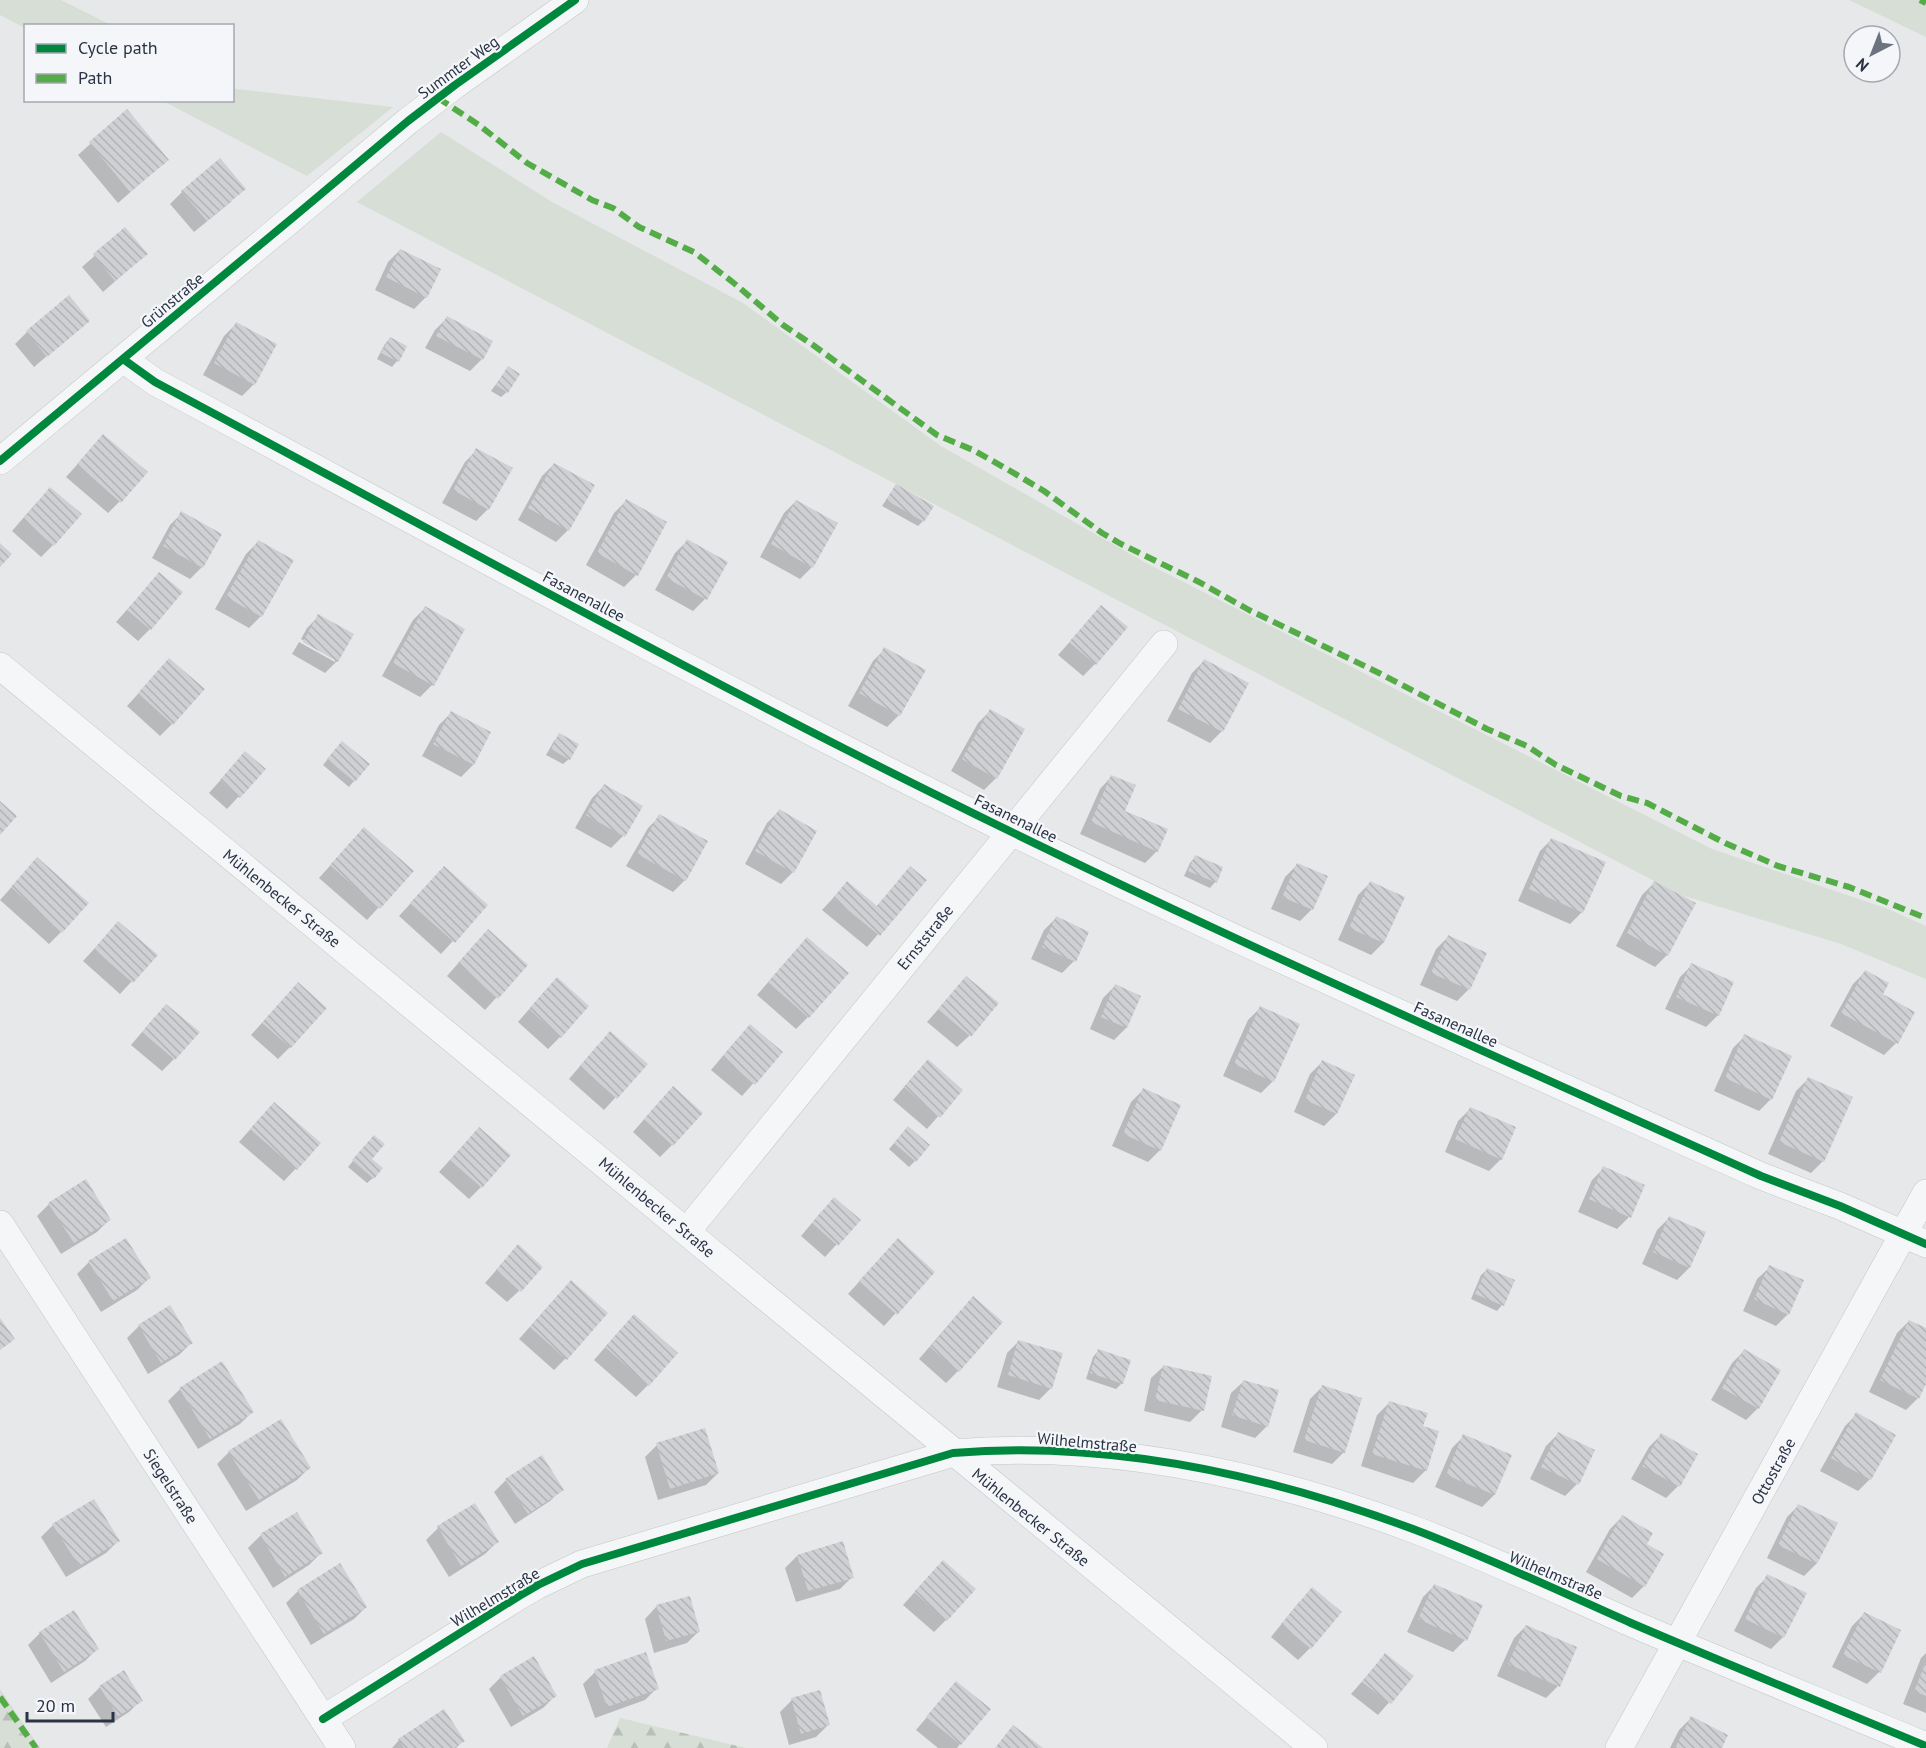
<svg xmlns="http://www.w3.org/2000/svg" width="1926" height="1748" font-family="'PT Sans',sans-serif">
<defs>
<pattern id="forest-firs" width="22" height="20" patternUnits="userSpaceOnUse" patternTransform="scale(1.5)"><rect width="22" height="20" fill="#d6ded6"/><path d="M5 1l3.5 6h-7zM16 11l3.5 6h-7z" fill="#b8bfb9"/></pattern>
<pattern id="building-back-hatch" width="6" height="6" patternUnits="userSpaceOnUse" patternTransform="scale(1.5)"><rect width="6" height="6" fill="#ced0d3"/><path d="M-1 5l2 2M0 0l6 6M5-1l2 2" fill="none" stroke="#b1b3b6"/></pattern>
</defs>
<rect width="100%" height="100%" fill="#e6e8ea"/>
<path fill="#d6ded6" d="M0 0H61L111 25 26 26 25 28 0 15Z
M1849 0H1926V37Z
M233 88 236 89 393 107 307 176 163 101 232 100Z
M441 132 552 202 743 303 941 446 1146 563 1712 849 1888 909 1926 926V979L1841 944 1681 895 357 202Z"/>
<path fill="url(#forest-firs)" d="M0 1689 40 1748H0Z
M620 1718 746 1748H607Z"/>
<path fill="#0003" d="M127 111 167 160 118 203 78 155Z
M182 192 232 201 194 232 170 204Z
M125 229 146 254 103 292 82 267Z
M400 250 426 297 414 309 375 290 388 262Z
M447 318 491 342 482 359 470 371 425 348 435 330Z
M88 321 34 367 15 344 27 332Z
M236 324 254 384 242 396 203 375 224 336Z
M390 338 405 346 397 361 392 367 377 359 385 344Z
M508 368 507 392 501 397 491 391Z
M103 436 120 501 108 513 66 477Z
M477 450 488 509 476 521 442 503 465 462Z
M554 464 568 530 556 542 518 520 542 476Z
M896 485 923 521 918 526 882 506Z
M38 501 53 545 41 557 12 531Z
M626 501 636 575 624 587 586 565 614 513Z
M796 501 812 567 800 579 760 557 784 513Z
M182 513 202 567 190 579 152 558 170 525Z
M687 541 726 562 705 599 693 611 655 590 675 553Z
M258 542 261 616 249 628 215 609 246 554Z
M159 574 150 629 138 641 116 622Z
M1101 607 1095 664 1083 676 1058 655Z
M425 608 463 629 432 685 420 697 382 676 413 620Z
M319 616 337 661 325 673 292 654 299 642 335 662V658L301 639 307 628Z
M885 649 924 670 899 715 887 727 848 706 873 661Z
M1204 661 1247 684 1222 731 1210 743 1167 721 1192 673Z
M158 672 172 724 160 736 127 706Z
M990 711 996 778 984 790 951 771 978 723Z
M451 713 489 733 473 765 461 777 422 756 439 725Z
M560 735 569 759 563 764 546 755 554 741Z
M336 749 354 781 349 787 323 765Z
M234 765 264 769 227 809 209 793Z
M1112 776 1123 812 1157 851 1145 863 1080 834 1100 789Z
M604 786 640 807 623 836 611 848 575 828 592 798Z
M779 811 793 872 781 884 745 864 767 823Z
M660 816 685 880 673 892 626 866 648 828Z
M1552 839 1582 912 1570 924 1518 901 1540 851Z
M352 841 412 871 367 920 319 878Z
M1195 857 1215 882 1210 888 1184 876 1190 863Z
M1297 865 1312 909 1300 921 1271 909 1285 877Z
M910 868 925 880 867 947 822 910 847 883 876 907Z
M26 871 61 932 49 944 0 900Z
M432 880 486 905 441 954 399 916Z
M1370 883 1383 943 1371 955 1338 940 1358 895Z
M1654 883 1667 955 1655 967 1616 946 1642 895Z
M1056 918 1074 961 1062 973 1031 959 1044 930Z
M107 935 156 955 120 994 83 961Z
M1448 937 1469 989 1457 1001 1420 985 1436 949Z
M476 943 526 965 485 1010 447 976Z
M795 951 808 1017 796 1029 757 995Z
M1692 965 1718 1015 1706 1027 1665 1009 1680 977Z
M1865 972 1881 995 1896 1043 1884 1055 1830 1026 1853 984Z
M966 978 969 1036 957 1047 927 1022Z
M1115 986 1139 996 1126 1028 1114 1040 1090 1029 1103 998Z
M545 991 560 1037 548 1049 518 1022Z
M286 996 290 1047 278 1059 251 1035Z
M1260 1008 1273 1081 1261 1093 1223 1076 1248 1020Z
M154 1018 174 1059 162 1071 131 1045Z
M1745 1036 1771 1099 1759 1111 1714 1091 1733 1048Z
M738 1038 781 1052 742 1096 711 1070Z
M598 1045 646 1064 604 1110 569 1079Z
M1322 1062 1353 1076 1336 1114 1324 1126 1294 1112 1310 1074Z
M916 1073 961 1090 927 1129 893 1100Z
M1808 1079 1823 1161 1811 1173 1768 1154 1796 1091Z
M1143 1090 1160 1150 1148 1162 1112 1146 1131 1102Z
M661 1100 672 1145 660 1157 633 1132Z
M1471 1108 1501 1159 1489 1171 1445 1152 1458 1121Z
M262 1116 319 1144 284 1181 239 1142Z
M902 1134 915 1161 909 1167 889 1149Z
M467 1141 481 1187 469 1199 439 1172Z
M368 1143 373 1178 367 1183 348 1167Z
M1604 1168 1629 1217 1617 1229 1578 1212 1592 1180Z
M49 1204 109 1220 97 1232 61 1254 37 1216Z
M822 1211 859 1220 825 1257 801 1236Z
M1669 1218 1704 1233 1689 1268 1677 1280 1642 1264 1657 1230Z
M886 1252 933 1272 884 1326 848 1294Z
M507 1258 519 1291 507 1302 485 1283Z
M89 1262 149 1278 137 1290 101 1312 77 1274Z
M1770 1267 1788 1314 1776 1326 1743 1311 1757 1279Z
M1487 1270 1513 1281 1502 1305 1497 1311 1471 1299 1481 1275Z
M559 1294 566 1358 554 1370 519 1339Z
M170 1307 191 1343 179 1355 148 1374 127 1338 139 1326Z
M961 1310 958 1371 946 1383 919 1359Z
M1909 1321 1926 1329V1380L1918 1398 1906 1410 1869 1392 1897 1333Z
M622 1328 648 1385 636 1397 594 1360Z
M1019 1341 1051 1388 1039 1400 997 1387 1007 1353Z
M1098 1351 1122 1383 1116 1389 1086 1379 1093 1357Z
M1744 1351 1758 1408 1746 1420 1711 1400 1732 1363Z
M1164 1366 1202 1410 1190 1422 1144 1411 1151 1378Z
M1244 1381 1267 1426 1255 1438 1221 1427 1231 1393Z
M1322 1387 1344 1452 1332 1464 1293 1452 1310 1399Z
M180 1389 252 1412 240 1424 198 1449 168 1401Z
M1389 1403 1421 1427 1437 1432 1425 1471 1413 1483 1361 1466 1377 1415Z
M1857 1414 1894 1435 1870 1479 1858 1491 1820 1471 1845 1426Z
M1558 1434 1593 1451 1577 1484 1565 1496 1530 1479 1546 1446Z
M1661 1435 1696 1455 1678 1486 1666 1498 1631 1479 1649 1447Z
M1464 1436 1510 1455 1494 1495 1482 1507 1435 1487 1452 1448Z
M657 1445 718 1473 706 1485 658 1500 645 1457Z
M229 1452 309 1468 297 1480 246 1511 217 1464Z
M506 1480 562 1489 550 1501 515 1524 494 1492Z
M474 1505 497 1542 485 1554 449 1577 426 1540 438 1528Z
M1799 1505 1836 1524 1816 1564 1804 1576 1767 1558 1787 1517Z
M297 1514 321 1553 309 1565 273 1588 248 1548 260 1536Z
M1622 1517 1645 1545 1644 1586 1632 1598 1586 1572 1610 1529Z
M53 1525 118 1541 106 1553 66 1577 41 1537Z
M797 1556 852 1577 840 1589 796 1602 785 1568Z
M931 1574 946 1620 934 1632 903 1605Z
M1768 1576 1783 1637 1771 1649 1734 1631 1756 1588Z
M1435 1585 1481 1606 1465 1640 1453 1652 1407 1632 1423 1597Z
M298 1591 366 1607 354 1619 311 1645 286 1603Z
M1300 1601 1310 1648 1298 1660 1271 1637Z
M657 1606 699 1631 687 1643 654 1653 645 1619Z
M74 1612 97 1649 85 1661 51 1683 28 1645 40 1633Z
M1864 1614 1899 1631 1879 1672 1867 1684 1832 1667 1852 1626Z
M1526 1626 1558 1686 1546 1698 1497 1676 1514 1638Z
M1926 1653V1713L1903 1704 1921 1658Z
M1385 1655 1412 1676 1378 1715 1351 1694Z
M595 1672 657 1688 645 1700 595 1718 583 1684Z
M501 1677 555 1696 543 1708 511 1727 489 1689Z
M956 1683 960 1744 957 1748H938L916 1730Z
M100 1687 141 1700 129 1712 106 1727 88 1699Z
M792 1700 828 1725 816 1737 789 1745 780 1712Z
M1691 1718 1721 1748H1670L1679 1730Z
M399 1740 463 1741 456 1748H392Z"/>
<path fill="url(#building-back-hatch)" d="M127 109 169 160 130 192 89 142Z
M220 158 246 189 207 221 181 191Z
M125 227 148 254 115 281 93 254Z
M400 249 441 269 427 298 386 277Z
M69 295 90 321 47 357 26 331Z
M447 316 493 341 483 360 436 336Z
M236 322 277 344 255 385 214 363Z
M390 337 407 346 399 362 381 353Z
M508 366 520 374 508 393 496 385Z
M103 434 148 472 121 503 77 464Z
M476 448 513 468 489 510 453 490Z
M554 463 595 485 569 531 528 508Z
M896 484 934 506 924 522 886 500Z
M50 487 82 514 54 546 23 519Z
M626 499 667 522 638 576 597 553Z
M796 500 838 523 813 568 771 544Z
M181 511 222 534 203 568 163 546Z
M687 539 728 562 707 600 666 578Z
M258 540 294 560 262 617 226 597Z
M0 543 12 554 0 567Z
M159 572 183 592 151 630 127 610Z
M1101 605 1128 627 1096 665 1069 642Z
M425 606 465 629 434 686 393 663Z
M318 614 354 634 338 662 303 642Z
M884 647 926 670 900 716 859 693Z
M169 658 205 689 173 725 138 693Z
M1204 659 1249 683 1223 732 1178 709Z
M990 709 1025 729 997 779 962 759Z
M451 711 491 732 474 765 433 744Z
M559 733 579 744 570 760 551 749Z
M342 741 370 764 355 782 327 759Z
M245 751 266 769 240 798 220 780Z
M1111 775 1136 785 1125 811 1168 829 1158 852 1091 822Z
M604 784 643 806 625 837 586 815Z
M0 801 17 816 0 835Z
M779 809 817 831 794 873 755 851Z
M659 814 708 841 686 881 637 854Z
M364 827 414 871 380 909 330 865Z
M1551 838 1606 862 1583 913 1529 889Z
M1195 855 1223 867 1217 883 1188 871Z
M37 857 89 903 62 933 11 887Z
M1297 863 1328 876 1313 910 1282 897Z
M444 866 488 905 455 943 410 903Z
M910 866 927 880 880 936 833 898 847 881 877 906Z
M1370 881 1405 897 1384 943 1349 928Z
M1654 881 1696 903 1668 956 1627 933Z
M1056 916 1089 932 1076 962 1042 947Z
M118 921 158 955 133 983 94 949Z
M488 929 528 965 498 999 458 963Z
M1448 935 1487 953 1470 990 1431 973Z
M807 937 849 973 809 1018 768 982Z
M1691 963 1734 982 1719 1016 1676 997Z
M1865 970 1889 983 1883 994 1915 1012 1898 1044 1841 1013Z
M966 976 999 1003 971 1037 938 1009Z
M557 977 589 1006 561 1038 529 1009Z
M298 982 327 1008 291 1048 262 1023Z
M1115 984 1141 996 1127 1028 1101 1017Z
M166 1004 200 1032 175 1060 142 1032Z
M1260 1006 1300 1024 1274 1082 1234 1064Z
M750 1024 783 1052 755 1085 722 1057Z
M610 1031 648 1064 617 1099 580 1066Z
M1744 1034 1792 1056 1772 1100 1725 1078Z
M928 1059 963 1090 940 1118 904 1087Z
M1322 1060 1355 1075 1337 1114 1305 1100Z
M1808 1077 1853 1097 1824 1162 1779 1142Z
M673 1086 703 1113 673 1146 644 1119Z
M1143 1088 1181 1105 1161 1151 1123 1134Z
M274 1102 321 1143 297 1170 250 1129Z
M1470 1107 1516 1127 1502 1160 1455 1139Z
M908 1126 930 1145 916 1162 894 1143Z
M479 1127 511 1155 482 1188 450 1160Z
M374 1135 385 1144 372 1159 383 1168 374 1179 352 1160Z
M1603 1166 1645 1185 1631 1218 1589 1199Z
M86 1179 111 1220 74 1243 48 1203Z
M834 1197 861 1220 838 1246 812 1223Z
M1669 1216 1706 1232 1690 1268 1653 1252Z
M126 1238 151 1278 113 1301 88 1261Z
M898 1238 935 1272 897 1315 859 1281Z
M518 1244 543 1267 521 1292 496 1270Z
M1769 1265 1804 1280 1789 1315 1754 1299Z
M1487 1268 1515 1280 1504 1306 1475 1294Z
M571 1280 608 1313 567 1360 530 1327Z
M973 1296 1003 1322 959 1372 930 1347Z
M170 1305 193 1343 161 1363 138 1325Z
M634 1314 678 1353 649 1386 605 1347Z
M0 1318 15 1339 0 1350Z
M1909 1320 1926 1328V1384L1919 1399 1880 1380Z
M1018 1340 1063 1353 1052 1389 1008 1375Z
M1098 1349 1131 1360 1123 1384 1090 1373Z
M1744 1349 1781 1370 1759 1409 1722 1388Z
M222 1361 254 1412 210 1439 179 1388Z
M1163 1365 1212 1376 1204 1411 1155 1400Z
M1243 1380 1279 1390 1268 1427 1232 1415Z
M1322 1385 1362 1398 1345 1453 1304 1440Z
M1389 1401 1428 1413 1423 1426 1439 1431 1427 1471 1372 1454Z
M1856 1412 1896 1435 1871 1480 1831 1458Z
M281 1419 311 1468 259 1500 228 1451Z
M705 1428 719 1473 670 1489 656 1443Z
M1558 1432 1595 1450 1579 1485 1541 1467Z
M1661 1433 1698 1454 1680 1487 1642 1466Z
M1463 1434 1512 1455 1495 1495 1446 1475Z
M542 1455 564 1490 528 1514 505 1479Z
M94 1499 120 1541 79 1566 52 1524Z
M475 1503 499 1542 461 1566 437 1526Z
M1798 1504 1838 1523 1817 1564 1778 1545Z
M297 1512 323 1553 285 1577 260 1534Z
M1622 1515 1653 1533 1647 1544 1664 1554 1645 1587 1597 1559Z
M843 1541 854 1578 808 1591 797 1555Z
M943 1560 976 1589 947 1621 914 1592Z
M340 1563 367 1607 324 1634 297 1590Z
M1767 1574 1807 1593 1784 1638 1745 1619Z
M1434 1584 1483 1605 1467 1641 1418 1619Z
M1312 1587 1342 1612 1311 1649 1281 1624Z
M690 1596 700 1632 666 1641 656 1605Z
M74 1610 99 1649 64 1672 39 1632Z
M1864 1612 1901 1630 1881 1673 1843 1655Z
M1526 1625 1577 1647 1560 1687 1508 1664Z
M646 1652 659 1689 607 1707 594 1670Z
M1385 1653 1414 1676 1391 1704 1362 1682Z
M534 1656 557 1696 523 1716 500 1676Z
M1926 1662V1696L1914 1691Z
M124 1670 143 1701 118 1716 99 1686Z
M956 1681 991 1709 961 1745 926 1717Z
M820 1690 830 1725 801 1734 791 1698Z
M444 1709 465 1741 454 1748H404L398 1739Z
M1691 1716 1728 1735 1722 1748H1675Z
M1013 1725 1043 1748H995Z"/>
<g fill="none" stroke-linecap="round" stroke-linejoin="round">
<g stroke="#c4c6c8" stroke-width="28">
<path id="street" d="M123 359 155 382C385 505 614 631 847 750 1146 903 1455 1038 1761 1176L1840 1206 1926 1244
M0 461 296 215 408 121 455 85 575 0
M0 666C438 1026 875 1389 1314 1748
M0 1224 342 1748
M687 1231 1164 644
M323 1719 519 1596 538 1585 582 1564 953 1453C1108 1440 1268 1475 1413 1529 1487 1557 1559 1591 1631 1623 1729 1665 1828 1705 1926 1746
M1619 1748 1926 1193"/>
</g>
<use href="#street" stroke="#f5f6f7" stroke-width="27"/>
<path stroke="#54ac47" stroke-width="6" stroke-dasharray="12 6" stroke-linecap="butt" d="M1920 0 1926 3
M438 98 479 125 527 163 592 200 613 208 639 227 694 252 735 284 783 325 813 345 937 435 973 450 1007 469 1044 491 1102 533 1121 544 1199 582 1249 610 1379 673 1487 729 1527 746 1556 765 1621 796 1647 803 1725 843 1778 866 1849 887 1926 918
M0 1697 36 1748"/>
<g stroke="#f4f6f9" stroke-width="11">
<path id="cycleway" d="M123 359 155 382C385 505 614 631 847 750 1146 903 1455 1038 1761 1176L1840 1206 1926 1244
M0 461 296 215 408 121 455 85 575 0
M323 1719 519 1596 538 1585 582 1564 953 1453C1108 1440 1268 1475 1413 1529 1487 1557 1559 1591 1631 1623 1729 1665 1828 1705 1926 1746"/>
</g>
<use href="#cycleway" stroke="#00873e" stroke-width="8"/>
</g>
<g text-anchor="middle" stroke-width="4.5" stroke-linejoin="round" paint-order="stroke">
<g font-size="16" fill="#2b3445" stroke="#f4f6f9">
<text transform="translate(458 67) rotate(-36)" y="6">Summter Weg</text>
<text transform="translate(172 300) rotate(-40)" y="6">Grünstraße</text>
<text transform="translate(584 596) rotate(28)" y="6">Fasanenallee</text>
<text transform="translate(1016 818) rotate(26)" y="6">Fasanenallee</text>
<text transform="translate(282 898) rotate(39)" y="6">Mühlenbecker Straße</text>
<text transform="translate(925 937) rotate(-51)" y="6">Ernststraße</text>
<text transform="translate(1456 1024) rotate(24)" y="6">Fasanenallee</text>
<text transform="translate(657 1207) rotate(40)" y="6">Mühlenbecker Straße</text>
<text transform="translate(1087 1442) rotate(5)" y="6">Wilhelmstraße</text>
<text transform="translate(1773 1471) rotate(-61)" y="6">Ottostraße</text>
<text transform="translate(171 1486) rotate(57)" y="6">Siegelstraße</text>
<text transform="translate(1031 1517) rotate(39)" y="6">Mühlenbecker Straße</text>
<text transform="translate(1556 1575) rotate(23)" y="6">Wilhelmstraße</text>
<text transform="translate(495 1597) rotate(-31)" y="6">Wilhelmstraße</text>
</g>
</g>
<rect x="24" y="24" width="210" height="78" fill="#f4f6f9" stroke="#a4a8b1" stroke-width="1.5"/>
<rect x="36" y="44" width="30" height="9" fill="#00873e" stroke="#a4a8b1" stroke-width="1.5"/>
<text x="78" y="54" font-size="18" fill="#2b3445">Cycle path</text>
<rect x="36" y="74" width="30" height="9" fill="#54ac47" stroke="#a4a8b1" stroke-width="1.5"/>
<text x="78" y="84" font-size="18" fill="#2b3445">Path</text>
<g transform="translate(1872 54) rotate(222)"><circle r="28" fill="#f4f6f9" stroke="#a4a8b1" stroke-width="1.5"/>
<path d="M0-4.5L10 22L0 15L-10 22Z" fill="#6c737f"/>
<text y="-9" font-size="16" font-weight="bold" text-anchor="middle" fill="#2b3445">N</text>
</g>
<path d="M27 1712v9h86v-9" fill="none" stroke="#2b3445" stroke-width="3"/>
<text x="36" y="1712" font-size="18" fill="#2b3445" stroke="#f4f6f9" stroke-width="4.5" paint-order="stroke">20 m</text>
</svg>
